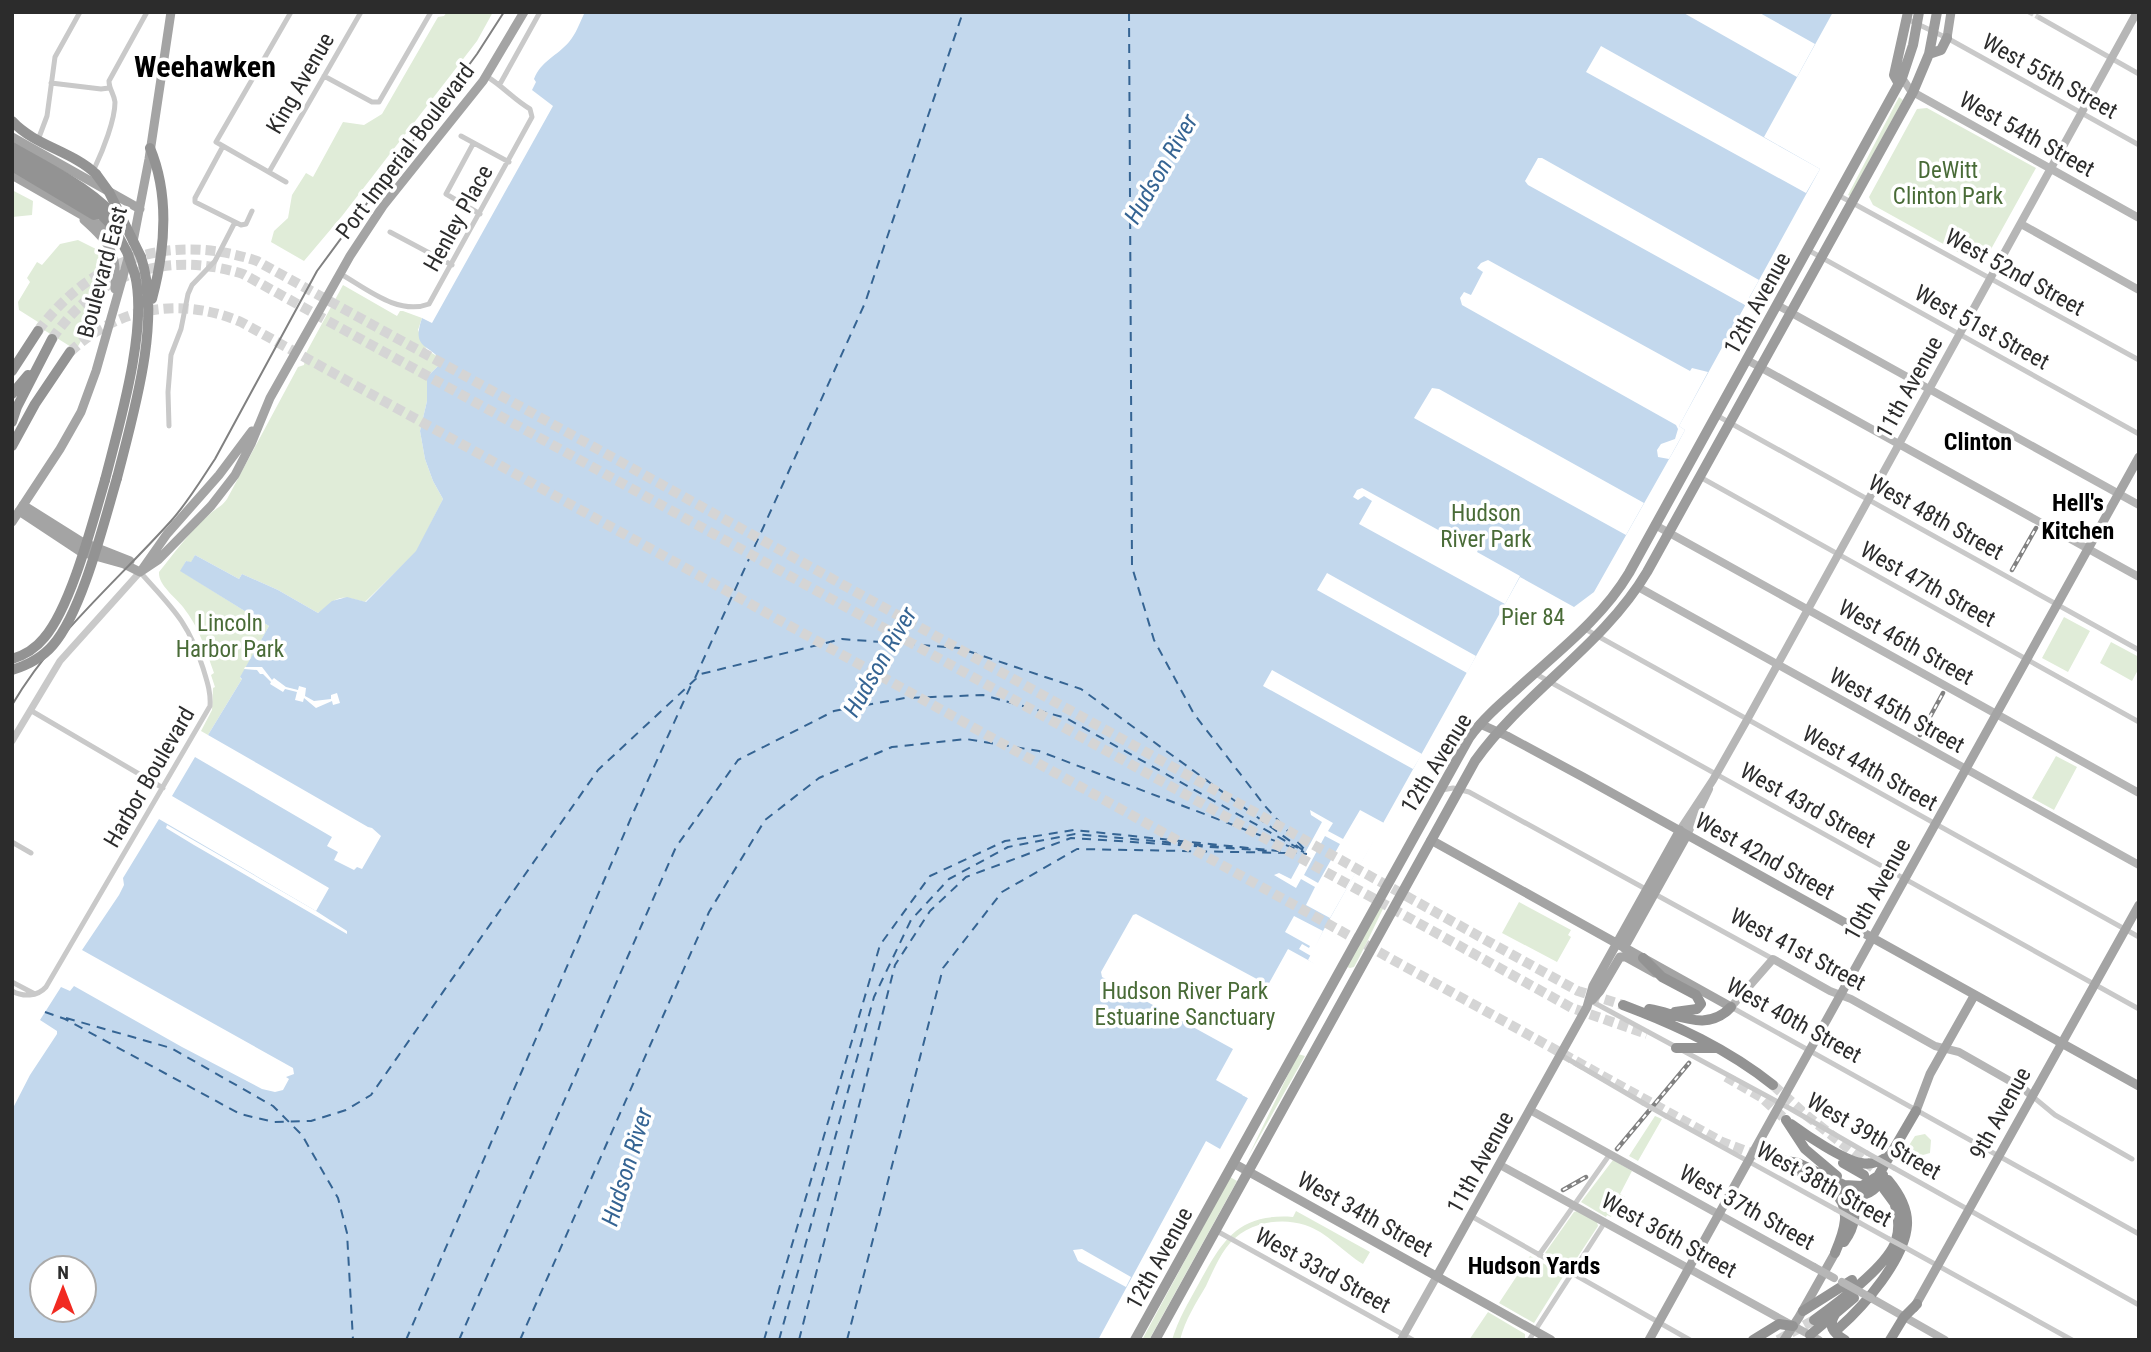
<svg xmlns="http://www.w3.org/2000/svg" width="2151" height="1352" font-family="'Roboto Condensed',sans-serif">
<rect width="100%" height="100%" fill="#fff"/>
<path fill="#e0ecd8" d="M447 12H493L477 41 342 216 304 261 271 242 274 231 288 218 292 195 306 173 313 177 343 122 364 125 382 114 438 17 444 16Z
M1899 97 1903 100 1850 196 1848 195Z
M1927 108 2036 168 1985 260 1974 261 1873 205 1869 197 1917 109Z
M12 190 33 201 32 215 12 217Z
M78 240 104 253C111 282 91 325 76 350L36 325 38 322 19 310 18 302 30 282 27 278 37 262 42 265 60 244Z
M343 285 397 316 400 311H403L422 318 418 330 427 350 440 358 442 362 427 377V401L420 431 425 459 433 481 443 499 417 551 365 602C336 594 340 597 318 613L278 590 242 574 239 579 195 555 191 563 186 561 181 571 269 626 240 678 242 679 208 735 201 731 212 710 213 688 215 687 211 675 214 673C206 650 199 627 183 607 175 597 158 585 159 572 175 552 191 530 211 513 218 507 221 507 227 499L298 367 304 365 306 353Z
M2064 617 2090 631 2068 672 2042 658Z
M2111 642 2139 657V668L2132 681 2100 663Z
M2056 756 2077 767 2054 810 2032 798Z
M1383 901 1386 903C1375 924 1366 946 1354 967L1350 968 1347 967Z
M1519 902 1571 930 1568 935 1571 937 1557 962 1502 933Z
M1298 1054 1305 1056 1248 1157Z
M1655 1116 1662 1119 1638 1161 1629 1156Z
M1925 1134 1931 1140 1930 1153 1916 1157 1904 1153 1915 1136Z
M1613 1160 1632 1171 1620 1194 1625 1197 1614 1207 1611 1217 1607 1215 1606 1217 1581 1202Z
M1230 1177 1237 1181 1149 1340H1142Z
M1296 1211 1370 1252 1363 1264C1343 1252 1327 1232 1305 1225 1278 1216 1243 1224 1226 1248 1218 1259 1212 1273 1206 1286 1196 1303 1185 1320 1180 1340H1172C1178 1320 1188 1303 1198 1285 1222 1241 1237 1213 1293 1217Z
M1577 1211 1597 1222 1598 1226 1571 1267 1568 1268 1545 1253 1574 1212Z
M1530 1256 1564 1275 1534 1323 1499 1303Z
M1488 1312 1525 1334V1340H1469Z"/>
<path fill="#c3d8ed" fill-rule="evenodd" d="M585 12H1833L1764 137 1820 169 1679 426 1685 430 1677 445 1594 592 1574 607 1520 577 1323 931 1308 960 1314 964 1242 1095 1248 1098 1220 1149 1206 1141 1098 1340H12V1110L30 1075 57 1034V1031L40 1020 61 987 70 991 74 986 182 1047 262 1089 275 1092 283 1090 289 1079 286 1077 294 1074 293 1068 82 950 119 895 124 885 123 878 159 819 316 911 329 888 172 796 195 757 332 837 327 846 338 852 334 860 354 870 357 867 362 869 381 836 372 828 368 827 208 735 242 679 240 677 269 626 180 571 186 561 191 562 195 555 239 579 242 574 278 590 318 613 332 601 347 597 366 602 416 551 443 499 433 481 425 459 420 431 427 401V377L442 362C429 343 411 350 422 318L432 323 553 106 532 90 536 82 534 79C541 61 557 56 569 42 576 34 580 22 585 12ZM42 1268H84V1310H42Z"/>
<path fill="#fff" fill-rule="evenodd" d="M1682 12H1758L1815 44 1797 77Z
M1601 46 1820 169 1806 193 1586 72Z
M1538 158H1542L1759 280 1745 305 1528 185 1525 181Z
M1488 260 1690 371 1692 368 1708 372 1679 426 1685 430 1669 459 1658 457 1657 450 1661 444 1675 439 1678 429 1676 425 1462 305 1460 298 1464 292 1471 295 1483 272 1477 268 1481 263Z
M1432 388 1439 389 1644 503 1626 535 1414 418Z
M1362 488 1451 537 1453 534 1479 548 1477 552 1520 576 1505 604 1359 524 1372 501 1364 496 1358 500 1353 497 1357 490Z
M1327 573 1476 656 1467 673 1317 590Z
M245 667H262L272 680 274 678 286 687 298 690 299 686 306 688 305 696 314 701 331 699V695L337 693 340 703 333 705 332 701 316 708 304 698 303 702 295 700 297 692 285 689 283 692 270 684 271 682 263 674H260L257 670 244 669Z
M1272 670 1422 754 1413 769 1263 686Z
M1310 810 1333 823 1328 831 1343 839 1360 810 1384 823 1330 918 1306 905 1315 887 1301 879 1296 888 1274 875 1279 873 1291 879 1322 822 1311 815ZM1325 836 1340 844 1318 883 1304 875Z
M167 825 316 911 347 931V934L194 845 166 828Z
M1136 914 1268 985 1288 949 1317 965 1247 1093 1251 1096 1248 1098 1216 1080 1233 1049 1102 977 1101 972 1133 915Z
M1294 916 1323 931 1311 956 1299 949 1302 944 1309 948 1310 946 1285 932Z
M1082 1249 1131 1277 1126 1287 1078 1261 1073 1250Z"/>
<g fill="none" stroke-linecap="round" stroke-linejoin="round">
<path stroke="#356493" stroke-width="2" stroke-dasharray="9 7" stroke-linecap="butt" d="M1129 12 1132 567 1154 640 1194 714 1265 806 1305 850
M695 678 865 303 963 12
M45 1012 65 1019 240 1114 274 1122 311 1121 346 1110 371 1095 598 770 701 674 842 639 959 648 1081 689 1308 854
M66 1018 171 1048 273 1106 302 1135 338 1198 347 1233 353 1340
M406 1340 634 811 692 683
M459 1340 676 847 738 760 834 711 905 698 983 695 1066 718 1298 848
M520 1340 709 912 765 820 819 778 892 747 966 739 1039 751 1304 852
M764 1340 880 945 930 876 1005 841 1074 830 1307 854
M779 1340 874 997 911 920 949 879 1008 847 1075 834 1234 848
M799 1340 895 965 930 911 966 877 1071 838 1272 851
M847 1340 943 968 1002 892 1077 849 1290 853"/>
<path stroke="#d5d5d5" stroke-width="5" stroke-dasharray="5 2.5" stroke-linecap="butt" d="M2029 12 2040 18"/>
<path stroke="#d5d5d5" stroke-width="10" stroke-dasharray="10 5" stroke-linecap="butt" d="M38 331C91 258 171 232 257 261L1578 991 1623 1005
M52 339C97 273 166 250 243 274L1572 1008 1647 1034
M70 352C118 307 180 296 241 322L1722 1142 1760 1156
M1726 1077 1761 1097 1786 1120
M1773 1085 1806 1115 1886 1178
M1778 1340 1814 1320"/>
<path stroke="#c9c9c9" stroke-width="5" d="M2040 18 2139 74
M1907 19 1947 38 2139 145
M324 76 372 102H379L431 12
M51 83 101 89 109 88
M500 84 540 12
M461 136 509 162
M38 140 47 116 55 57 80 12
M473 144 446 194 480 214
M222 148 195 198V202L241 225 246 224 252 211
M95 167C103 150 115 120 115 102 114 94 109 89 109 81L147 12
M269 172 361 12
M286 182 216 142 291 12
M1838 195 2139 360
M390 232 452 265
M1808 250 2139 434
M339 273C366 288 398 316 429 304L532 117 530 109C513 99 503 86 486 76
M1716 415 2139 650
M169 426 168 392 171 355 181 329 188 294 192 285 215 261 235 222
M1700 477 2139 722
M1585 629 2139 937
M1534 673 2139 1009
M30 710 163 788
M1442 790 1453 788 1469 792 1773 959
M12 842 31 853
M12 982 33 993
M12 991C23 997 37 997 46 987L210 706C211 692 207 681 203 668 188 621 172 608 140 572
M1591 1001 1789 1108 1867 1153
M1731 1007 2139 1234
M1561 1055 1643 1103
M2032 1096 2055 1115 2132 1159
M1666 1116 1835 1209
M1894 1168 2139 1305
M1471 1216 1690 1340
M1860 1223 1889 1239
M1215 1230 1413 1340
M1906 1248 2072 1340
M1539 1255 1610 1154
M1529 1340 1605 1222"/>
<path stroke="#c9c9c9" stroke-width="7" d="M12 741 60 661 140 572"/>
<path stroke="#b6b6b6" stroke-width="8" d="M1902 78 1911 91 2139 218
M2021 224 2139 290
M1777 305 2139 505
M1747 360 2139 577
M1655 525 2139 793
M1638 587 2139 865
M1680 830 1713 780 1747 720 2137 12
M1687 835 1709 789
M1731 1007 1773 959 1830 991 1851 999 1935 1046 1959 1052 2024 1089 2032 1096
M1530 1110 1814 1267
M1500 1165 1819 1340
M1871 1298 1945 1340
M1401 1340 1437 1276"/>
<path stroke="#a4a4a4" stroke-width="9" d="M1947 38 1951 12
M12 137 140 209
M12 175 117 235
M84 220C110 243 118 253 115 289
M133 242 149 159 171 12
M23 505 82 542 130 561
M19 511 81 552 124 564 140 572
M12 522 60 449 81 412 96 371 129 255
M141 571 167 534 219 475 252 431
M140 572 158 560 211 506 235 475 251 444 270 398 350 256 383 206 483 81 524 12
M1480 724 1507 736 1583 777 2139 1086
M1431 840 1731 1007
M1624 948 1687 835
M1592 1000 1600 991 1620 957H1626L1655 973
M1916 1111 1930 1074 1974 996
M1233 1163 1551 1340
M1437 1276 1587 1007 1593 986 1680 830
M1914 1308 2139 905
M1649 1340 2139 457
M1784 1340 1799 1317 1835 1253"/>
<path stroke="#9c9c9c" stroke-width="10" d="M1929 54 1941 50 1947 38
M1899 84 1894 75 1908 12
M1135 1340 1469 738C1482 720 1499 705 1515 691 1555 654 1601 620 1629 573L1902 78 1913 45 1919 12
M1155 1340 1475 761C1525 691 1603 646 1647 572L1913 92 1929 54 1937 12"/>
<path stroke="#939393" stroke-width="10" d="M12 121C35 146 72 151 96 174
M12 147C52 170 94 189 123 225
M150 148C170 196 165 250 152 299
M12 157C48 178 89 196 115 230
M12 166 94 215
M12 371 38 331
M12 394 28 375
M12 422 17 407 52 339
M12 446 35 404 70 352
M117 478C133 415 162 320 141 257
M105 480C119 425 148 329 135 275
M1643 958 1662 977 1696 995 1701 1004 1697 1009 1675 1012
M1623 1005C1676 1025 1728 1049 1773 1085
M1649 1009C1679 1014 1707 1033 1731 1007
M1676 1048H1716
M1786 1120 1805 1149 1837 1176
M1791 1124C1806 1135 1843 1160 1861 1163 1871 1165 1880 1162 1888 1156
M1764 1157 1798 1163 1844 1185 1862 1186 1878 1176 1916 1111
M1843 1163 1864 1175
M1790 1167 1854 1195C1870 1196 1878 1189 1883 1175
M1884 1189 1898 1208
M1833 1191C1853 1208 1844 1232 1835 1253
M1844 1242C1855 1227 1859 1210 1847 1194
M1803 1311 1852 1280
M1836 1313C1827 1326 1833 1333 1845 1340
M1814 1320C1835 1305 1889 1265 1896 1240 1900 1228 1898 1214 1894 1202
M1839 1328C1864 1306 1905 1259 1907 1225 1908 1209 1898 1192 1888 1180
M1810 1335 1854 1298
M1753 1340 1779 1324 1793 1326
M1890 1340 1904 1317 1917 1304"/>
<path stroke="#818181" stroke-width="2" d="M12 705C53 635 117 581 171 521 188 502 201 480 215 459L317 271 477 54 504 12"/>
<g stroke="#818181" stroke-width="4.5">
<path id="rail" d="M2012 570 2036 528
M1920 735 1943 693
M1617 1149 1689 1063
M1563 1190 1586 1177"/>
</g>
<use href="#rail" stroke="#fff" stroke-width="2" stroke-dasharray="5" stroke-linecap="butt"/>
<path stroke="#c9c9c9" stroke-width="5" d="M1643 1103 1666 1116
M1867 1153 1894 1168
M1835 1209 1860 1223
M1889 1239 1906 1248"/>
<path stroke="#b6b6b6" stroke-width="8" d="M1814 1267 1834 1278
M1842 1282 1871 1298"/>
<path stroke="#939393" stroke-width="10" d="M96 174 109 192 141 257
M115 230 127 252 135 275
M12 659C25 655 36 648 44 638 71 607 93 521 105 480
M12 670C28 665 42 658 53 645 82 612 104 522 117 478"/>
</g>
<g text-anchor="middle" stroke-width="7" stroke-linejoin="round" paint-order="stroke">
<g font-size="23" fill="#2c2c2c" stroke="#fff">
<text transform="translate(2050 76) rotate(29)" y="8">West 55th Street</text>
<text transform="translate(300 83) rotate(-60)" y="8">King Avenue</text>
<text transform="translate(2027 134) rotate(29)" y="8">West 54th Street</text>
<text transform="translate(405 151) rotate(-53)" y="8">Port Imperial Boulevard</text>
<text transform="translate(458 218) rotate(-61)" y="8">Henley Place</text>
<text transform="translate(102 272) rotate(-75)" y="8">Boulevard East</text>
<text transform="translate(2015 272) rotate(29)" y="8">West 52nd Street</text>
<text transform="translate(1757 303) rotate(-61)" y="8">12th Avenue</text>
<text transform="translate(1982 327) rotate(29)" y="8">West 51st Street</text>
<text transform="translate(1909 387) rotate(-61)" y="8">11th Avenue</text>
<text transform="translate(1936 517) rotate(29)" y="8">West 48th Street</text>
<text transform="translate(1928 584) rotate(29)" y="8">West 47th Street</text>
<text transform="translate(1906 642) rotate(29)" y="8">West 46th Street</text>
<text transform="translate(1897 710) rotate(29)" y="8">West 45th Street</text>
<text transform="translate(1436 763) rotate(-58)" y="8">12th Avenue</text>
<text transform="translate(1870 768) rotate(29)" y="8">West 44th Street</text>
<text transform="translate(149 777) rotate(-60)" y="8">Harbor Boulevard</text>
<text transform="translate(1808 805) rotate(29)" y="8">West 43rd Street</text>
<text transform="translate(1765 856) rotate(29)" y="8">West 42nd Street</text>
<text transform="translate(1877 889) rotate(-61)" y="8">10th Avenue</text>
<text transform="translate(1798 949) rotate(28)" y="8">West 41st Street</text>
<text transform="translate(1794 1020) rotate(29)" y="8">West 40th Street</text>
<text transform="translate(2000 1113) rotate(-61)" y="8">9th Avenue</text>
<text transform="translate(1874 1136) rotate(30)" y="8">West 39th Street</text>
<text transform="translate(1480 1162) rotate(-61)" y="8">11th Avenue</text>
<text transform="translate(1824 1184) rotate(29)" y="8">West 38th Street</text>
<text transform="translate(1747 1207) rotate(29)" y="8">West 37th Street</text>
<text transform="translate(1365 1214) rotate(29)" y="8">West 34th Street</text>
<text transform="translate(1669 1235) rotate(29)" y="8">West 36th Street</text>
<text transform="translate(1159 1258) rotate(-61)" y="8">12th Avenue</text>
<text transform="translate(1323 1270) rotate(29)" y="8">West 33rd Street</text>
</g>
<g font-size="23" fill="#496b37" stroke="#fff">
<text x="1948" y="178">DeWitt<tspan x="1948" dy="26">Clinton Park</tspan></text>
<text x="1486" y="521">Hudson<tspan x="1486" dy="26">River Park</tspan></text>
<text x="1533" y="625">Pier 84</text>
<text x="230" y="631">Lincoln<tspan x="230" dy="26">Harbor Park</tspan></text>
<text x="1185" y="999">Hudson River Park<tspan x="1185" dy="26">Estuarine Sanctuary</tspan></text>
</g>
<g font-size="24" font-style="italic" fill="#356493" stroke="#fff">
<text transform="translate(1161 169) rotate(-60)" y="8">Hudson River</text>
<text transform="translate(880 662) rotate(-60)" y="8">Hudson River</text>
<text transform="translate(627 1167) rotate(-73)" y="8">Hudson River</text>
</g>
<g font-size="24" font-weight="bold" fill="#000" stroke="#fff">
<text x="1978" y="450">Clinton</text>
<text x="2078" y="511">Hell's<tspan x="2078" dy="28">Kitchen</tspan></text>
<text x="1534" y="1274">Hudson Yards</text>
</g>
<g font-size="30" font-weight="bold" fill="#000" stroke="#fff">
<text x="205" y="77">Weehawken</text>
</g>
</g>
<rect width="2151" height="1352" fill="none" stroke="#2c2c2c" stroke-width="28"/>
<g transform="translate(63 1289)"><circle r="33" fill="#ffffff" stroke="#ababab" stroke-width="2"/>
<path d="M0-5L12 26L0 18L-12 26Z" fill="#f12a21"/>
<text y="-10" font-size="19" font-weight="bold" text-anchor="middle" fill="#2c2c2c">N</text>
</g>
</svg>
